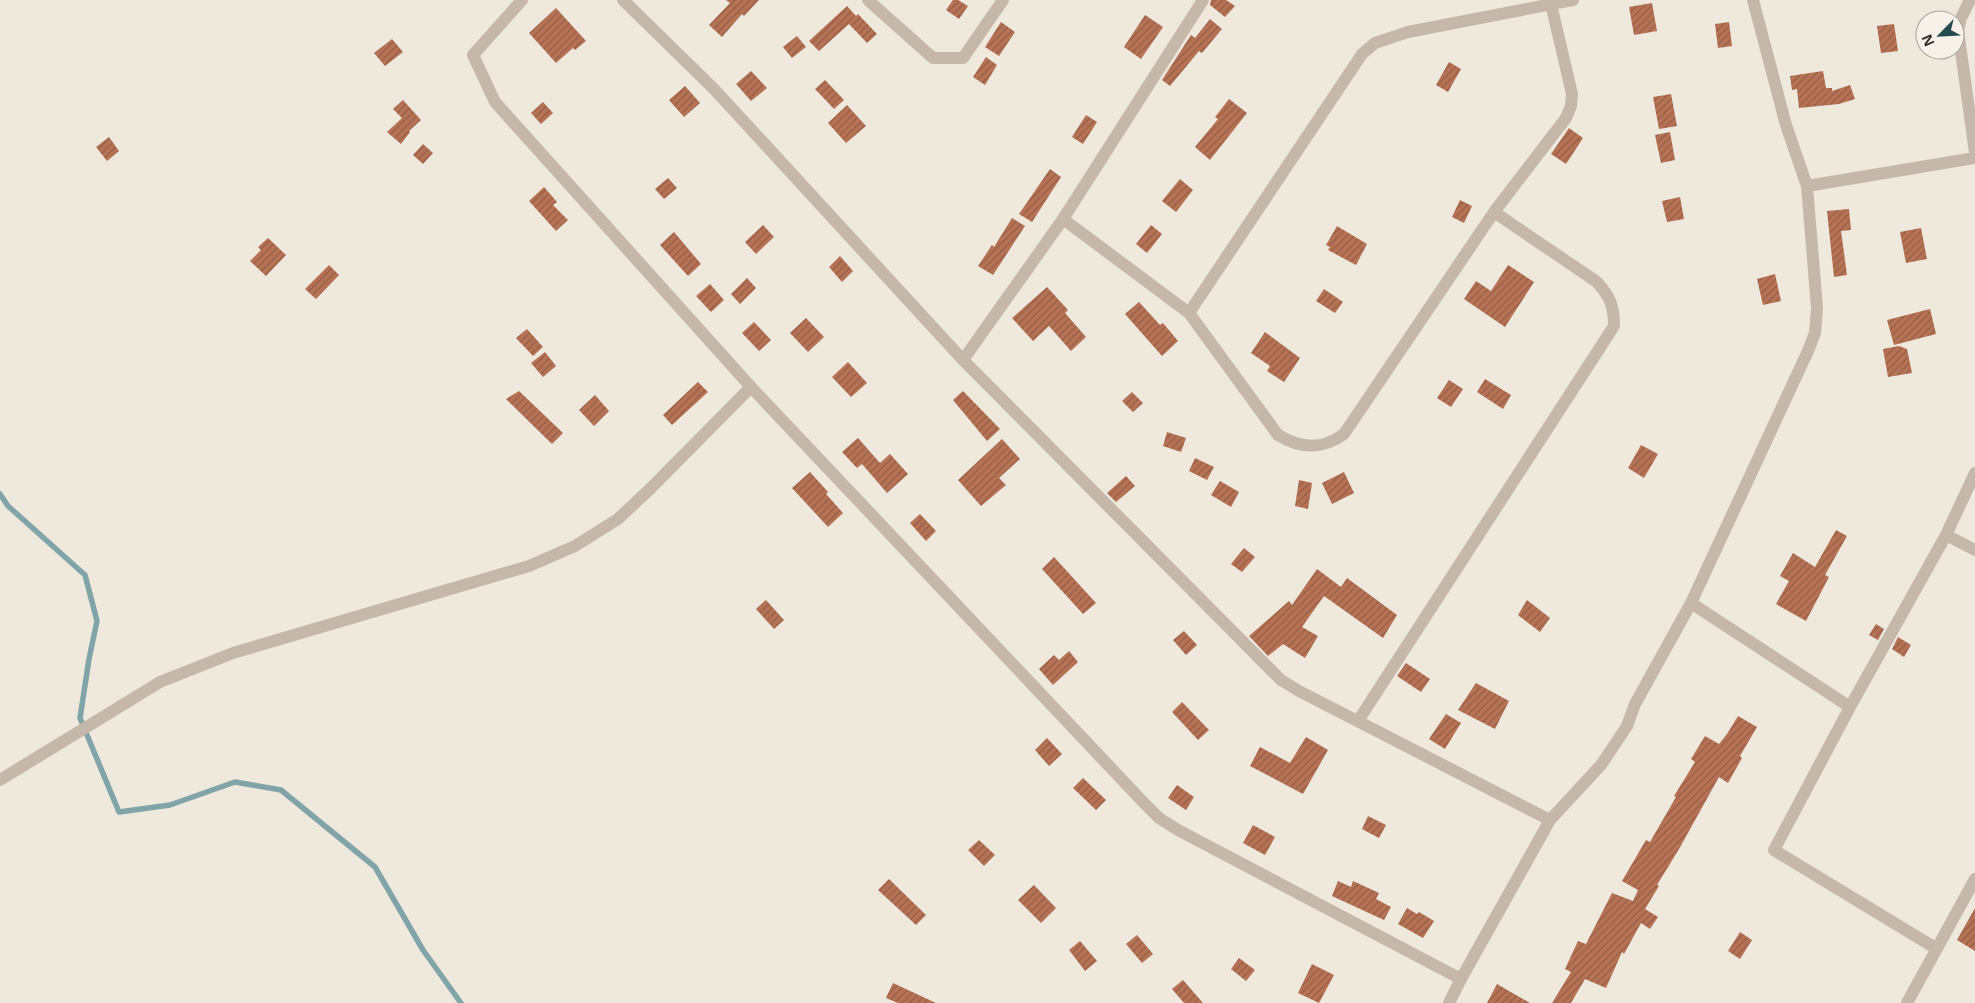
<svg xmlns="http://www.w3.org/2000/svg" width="1975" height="1003" font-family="'Noto Sans',sans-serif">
<defs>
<pattern id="building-hatch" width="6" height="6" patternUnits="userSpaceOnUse" patternTransform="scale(1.25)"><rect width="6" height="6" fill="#b67254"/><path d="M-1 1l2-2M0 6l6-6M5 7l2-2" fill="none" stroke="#955e46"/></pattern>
</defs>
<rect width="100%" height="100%" fill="#efe8dd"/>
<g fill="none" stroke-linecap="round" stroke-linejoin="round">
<path stroke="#80a4a8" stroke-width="5.5" d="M0 494 8 506 85 575 97 621 89 659 80 718 119 812 170 805 235 782 281 790 375 867 423 950 461 1003"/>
</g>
<path fill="url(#building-hatch)" d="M726 0H759L744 16 742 14 722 37 709 25 730 3Z
M953 0H958L968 6 959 19 946 10Z
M1211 0H1226L1235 6 1225 17 1210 5Z
M1652 3 1657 31 1634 35 1629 7Z
M847 6 856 16 858 14 877 34 867 43 849 24 819 51 809 41Z
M556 8 586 41 575 50 573 48 556 63 529 33Z
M1145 15 1163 27 1141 59 1124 47Z
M1210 19 1222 29 1202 53 1199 51 1170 86 1162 80 1191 35 1195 38Z
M1001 22 1015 32 999 56 985 47Z
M1729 22 1732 46 1718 48 1715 24Z
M1894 24 1898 51 1881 53 1877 26Z
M797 36 806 47 792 58 783 47Z
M392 39 403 52 385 66 374 53Z
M986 57 997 65 985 85 973 77Z
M1449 62 1461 69 1448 92 1436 85Z
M751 71 767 88 751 101 736 84Z
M1823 71 1826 88H1832V91L1850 85 1855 99 1839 104 1799 108 1797 89 1792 90 1790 76Z
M825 80 844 100 834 109 815 89Z
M685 86 700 103 684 117 669 100Z
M1671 94 1677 126 1659 129 1653 97Z
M1229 99 1247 113 1210 160 1195 147 1218 119 1215 117Z
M403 100 421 120 409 131 410 132 401 144 387 132 402 118 393 109Z
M543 102 553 113 541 124 531 113Z
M847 105 866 126 846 143 828 123Z
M1086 115 1097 122 1083 144 1072 137Z
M1569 128 1583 138 1566 164 1551 154Z
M1670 132 1675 160 1661 163 1655 135Z
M109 137 119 151 107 161 96 147Z
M423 144 433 153 423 164 413 155Z
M1050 169 1061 177 1032 222 1019 214Z
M668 178 677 188 664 199 655 189Z
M1180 179 1193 190 1176 212 1162 201Z
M544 187 557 202 553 205 568 220 556 231 529 201Z
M1680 197 1684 219 1667 222 1662 201Z
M1460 200 1472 206 1464 223 1452 217Z
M1849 209 1851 230 1841 231 1847 275 1834 277 1827 211Z
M1012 218 1025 226 993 275 978 266 992 245 994 247Z
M763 225 774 237 756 254 745 242Z
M1151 225 1162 234 1147 253 1136 244Z
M1337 226 1367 244 1356 265 1328 250 1330 247 1326 245Z
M1921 228 1927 259 1906 263 1900 232Z
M674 232 701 264 688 276 660 245Z
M268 238 286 255 266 276 250 261 261 250 258 247Z
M840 256 853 271 842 282 829 267Z
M329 265 339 275 316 299 305 289Z
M1508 265 1534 282 1505 327 1464 299 1476 281 1491 291Z
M1775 274 1781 301 1763 305 1757 279Z
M747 278 756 288 740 304 731 294Z
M710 284 724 300 711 312 696 296Z
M1047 287 1068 310 1065 313 1086 337 1071 351 1049 326 1033 341 1012 318Z
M1324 289 1343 302 1335 313 1316 301Z
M1139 302 1160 325 1163 323 1178 341 1162 356 1125 314Z
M1930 309 1936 334 1894 345 1887 320Z
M806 318 824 337 808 352 790 333Z
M754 322 771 340 759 351 742 333Z
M527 329 543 347 533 356 516 338Z
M1265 332 1300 358 1284 382 1267 371 1270 366 1251 353Z
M1899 346 1907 349 1912 373 1888 377 1883 349Z
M545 352 556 366 543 377 531 363Z
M848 362 867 383 851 397 832 377Z
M1485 379 1511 395 1503 409 1477 392Z
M1449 380 1463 389 1451 407 1437 398Z
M698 382 708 392 672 425 663 415Z
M519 391 563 433 552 444 506 399Z
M963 391 1000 429 987 441 953 400Z
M1132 392 1143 403 1133 412 1122 401Z
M595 395 609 411 594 426 579 410Z
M1167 432 1186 438 1181 452 1163 446Z
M858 438 880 463 890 454 908 474 887 493 862 464 857 468 842 452Z
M1002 439 1020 459 999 478 1006 485 981 506 958 480Z
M1641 445 1658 454 1644 478 1628 468Z
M1195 458 1214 467 1207 480 1189 471Z
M810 472 828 492 826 494 843 513 828 527 792 488Z
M1344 472 1354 493 1332 504 1322 483Z
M1126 476 1135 486 1116 502 1107 493Z
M1299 480 1312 483 1308 509 1295 506Z
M1220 481 1239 492 1231 507 1211 495Z
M920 514 936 531 926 541 910 523Z
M1836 530 1847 536 1825 575 1829 577 1806 621 1776 604 1789 581 1780 576 1793 553 1815 567Z
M1244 548 1255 557 1242 572 1231 564Z
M1054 557 1096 603 1083 614 1042 569Z
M1317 569 1341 587 1347 578 1397 615 1383 638 1324 596 1302 627 1318 636 1305 658 1283 644 1268 656 1249 636 1289 601 1292 605Z
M766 600 784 620 774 629 756 609Z
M1527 600 1550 618 1540 632 1518 615Z
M1876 624 1884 629 1878 640 1869 635Z
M1184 631 1197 645 1186 655 1173 640Z
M1898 637 1911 645 1904 657 1892 649Z
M1069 651 1078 662 1053 685 1039 669 1054 655 1059 660Z
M1406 663 1430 679 1421 692 1397 676Z
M1476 683 1509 701 1495 729 1458 710Z
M1182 702 1209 730 1198 740 1172 712Z
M1446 714 1461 723 1445 749 1429 739Z
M1738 716 1757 727 1740 756 1742 758 1728 783 1719 777 1679 849 1657 885 1659 886 1645 909 1658 917 1650 929 1641 923 1624 954 1622 952 1606 988 1585 979 1571 1003H1552L1571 972 1565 969 1578 941 1586 944 1612 893 1633 901 1638 890 1622 881 1646 840 1650 842 1676 797 1674 796 1695 762 1691 759 1705 736 1719 744 1727 734Z
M1306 737 1328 750 1303 794 1250 766 1260 747 1290 763Z
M1047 738 1062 754 1049 766 1035 750Z
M1083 778 1106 800 1096 810 1073 788Z
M1177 785 1194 797 1186 810 1168 798Z
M1368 816 1386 825 1379 838 1362 829Z
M1253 825 1275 837 1265 855 1243 843Z
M979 840 995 855 984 866 968 850Z
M889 879 926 915 916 925 878 890Z
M1338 881 1351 887 1353 881 1379 893 1376 899 1391 907 1384 920 1332 896Z
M1034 885 1056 908 1041 923 1018 900Z
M1407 908 1417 914 1419 912 1434 921 1423 938 1398 924Z
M1975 908V951L1957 940Z
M1740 932 1752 940 1740 959 1728 951Z
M1137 935 1153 954 1142 963 1126 944Z
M1080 941 1097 961 1085 971 1069 950Z
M1239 958 1255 970 1246 981 1231 969Z
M1312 964 1334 975 1319 1003 1298 993Z
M1183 980 1203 1003H1184L1172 989Z
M893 983 936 1003H898L886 998Z
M1497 984 1509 991 1530 1003H1487Z"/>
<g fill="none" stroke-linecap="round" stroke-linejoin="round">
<path stroke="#c5b8ab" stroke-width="12" d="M522 0 473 55 495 102 751 387 1144 803 1159 818 1178 830 1461 979
M623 0 714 89 963 360 1281 680 1299 691 1550 820
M868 0 933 58H963L1003 0
M1970 0 1961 18 1958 30 1975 153
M1807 186 1975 158
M1063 219 1189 313 1278 435C1301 449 1322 450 1344 434L1494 212 1566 118 1571 106 1572 94 1551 4
M1189 313 1362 54 1375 43 1408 32 1573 0
M963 360 1063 219 1203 0
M1946 535 1975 550
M1691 603 1850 707
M1358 721 1614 326C1614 305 1610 297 1597 282L1494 212
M0 780 160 682 233 653 529 566 575 546 618 519 650 489 751 387
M1937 949 1774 850 1850 707 1946 535 1975 473
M1449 1003 1461 979 1550 820 1601 765 1627 726 1635 704 1691 603 1808 351 1815 333 1817 308 1807 186 1786 125 1753 0
M1907 1003 1975 879"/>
</g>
<g transform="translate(1940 35) rotate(246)"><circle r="24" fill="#f7f1e9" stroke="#a9a39c"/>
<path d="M0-4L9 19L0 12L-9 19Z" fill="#244b50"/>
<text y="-8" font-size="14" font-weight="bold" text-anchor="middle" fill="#342d29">N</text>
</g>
</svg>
